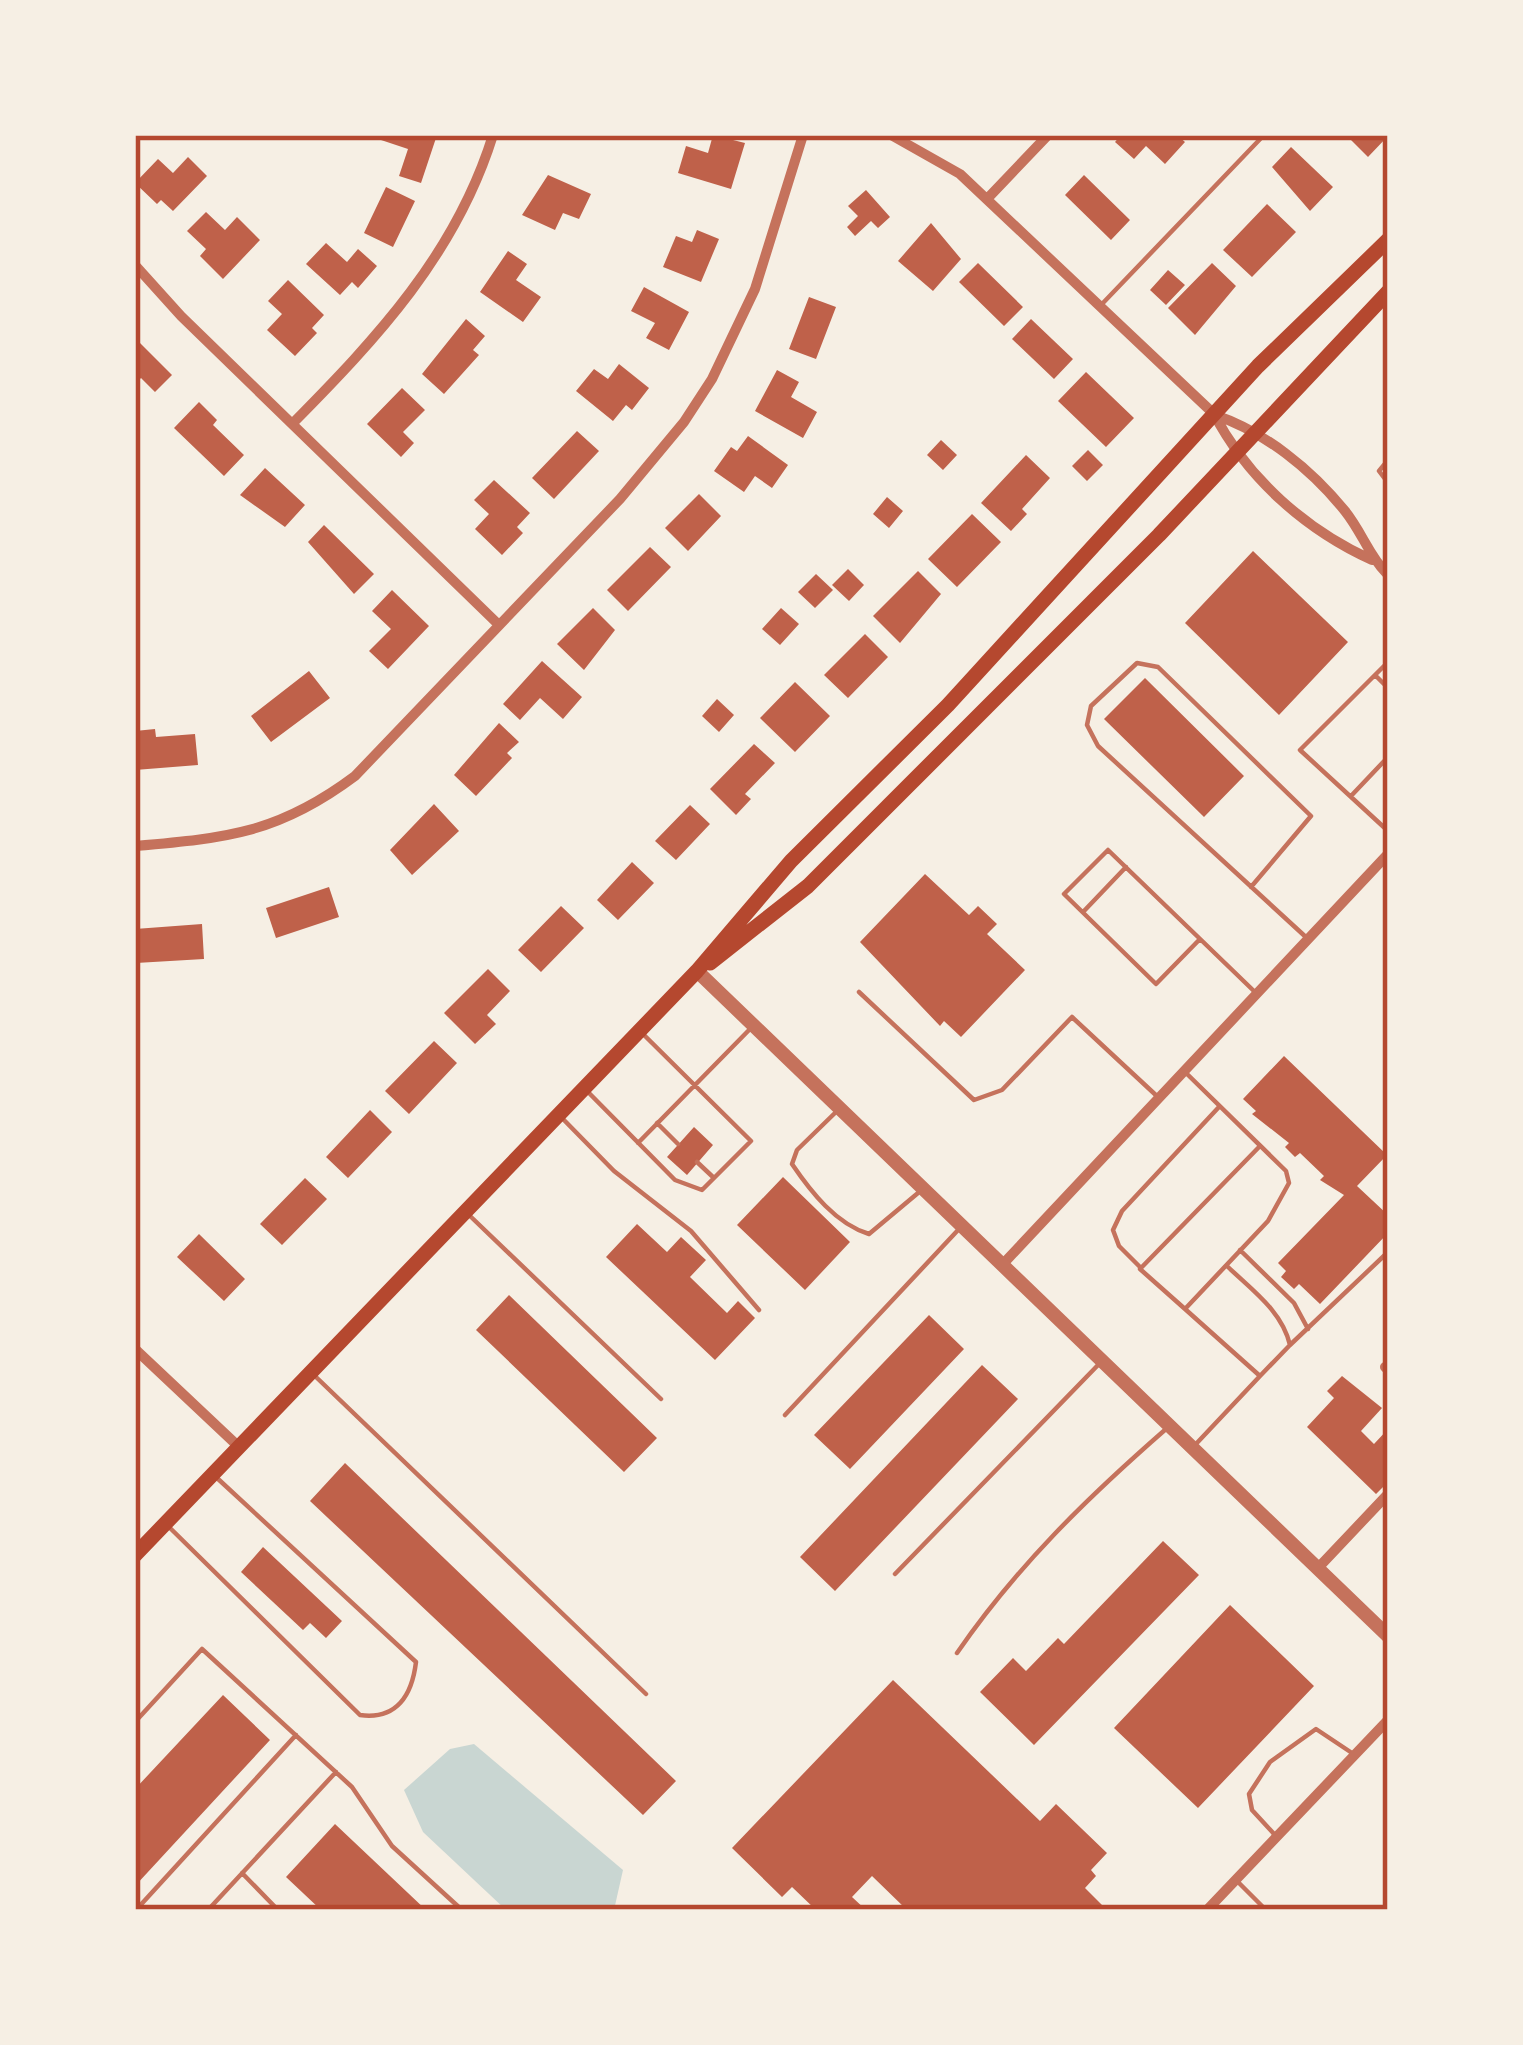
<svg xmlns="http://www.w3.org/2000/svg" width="1523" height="2045" font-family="'Golos Text',sans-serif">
<rect width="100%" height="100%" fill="#f6efe4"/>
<path fill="#c9d6d2" d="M474 1744 623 1870 614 1910H506L423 1832 404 1790 450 1749Z"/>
<path fill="#bf614a" d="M380 135H437L421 183 399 176 408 149 378 139Z
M713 135 745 143 731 189 678 173 686 146 708 153Z
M1121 135H1177L1185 142 1165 164 1146 146 1134 159 1115 142Z
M1346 135H1388V136L1368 157Z
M1291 147 1333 187 1310 211 1272 167Z
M188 157 207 176 173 211 161 200 157 204 135 183 158 159 173 173Z
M548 175 591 194 579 219 563 213 555 230 522 215Z
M1084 175 1130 220 1111 240 1065 195Z
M386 187 415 201 393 247 364 233Z
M866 190 890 217 878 228 871 221 855 236 847 227 858 216 848 206Z
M1267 204 1296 232 1252 277 1223 250Z
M206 212 225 230 237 217 260 240 223 279 200 256 206 249 187 231Z
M931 223 961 259 933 291 898 261Z
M697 230 719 239 701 282 663 267 676 236 692 242Z
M326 243 347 262 358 249 377 266 358 288 352 282 340 295 306 264Z
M508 251 527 264 516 280 541 297 523 322 480 292Z
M978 263 1023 307 1004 326 959 282Z
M1212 263 1236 286 1195 335 1168 308Z
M1168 270 1185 285 1166 305 1150 290Z
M288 280 324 315 312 328 317 333 295 356 267 330 282 314 268 301Z
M644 287 689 312 669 350 646 338 655 323 631 311Z
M809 297 836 307 816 359 789 349Z
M466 319 485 336 473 350 479 355 444 394 422 374Z
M1031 319 1073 359 1054 379 1012 339Z
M139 342 172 375 155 392 141 378 135 384Z
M619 364 649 388 632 410 626 405 613 421 576 391 594 369 608 379Z
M777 370 799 382 791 397 817 412 803 438 755 411Z
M1086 372 1134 418 1106 447 1058 401Z
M402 388 425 410 403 432 414 443 401 457 367 424Z
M199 402 217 420 213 425 244 455 224 476 174 428Z
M577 431 599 451 554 499 532 478Z
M748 436 788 465 772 488 755 476 744 492 714 471 731 447 737 451Z
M941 440 957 455 943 470 927 455Z
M1088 450 1103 465 1087 481 1072 466Z
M1026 455 1050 478 1022 509 1027 514 1011 531 981 503Z
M265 468 305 505 285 527 240 495Z
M494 480 530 513 517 527 523 533 502 555 475 529 489 514 474 500Z
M699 494 721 516 688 551 665 528Z
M887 497 903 511 889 528 873 514Z
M972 514 1001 542 957 587 928 559Z
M324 525 374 574 354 594 308 542Z
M650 547 671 567 628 611 607 590Z
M1253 551 1348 642 1279 715 1185 623Z
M848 569 864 585 849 601 832 585Z
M918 571 941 594 900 643 873 616Z
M816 574 833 590 815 608 798 592Z
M392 590 429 626 388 669 369 651 391 629 372 611Z
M593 608 615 630 584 670 557 644Z
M781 608 799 624 780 645 762 629Z
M865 634 888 657 848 698 824 675Z
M542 661 582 697 563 719 540 698 520 720 503 704Z
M309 671 330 698 271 742 251 716Z
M1145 678 1244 776 1204 817 1104 719Z
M795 682 830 716 795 752 760 718Z
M717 699 734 715 719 732 702 716Z
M499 723 519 742 507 753 512 758 476 796 454 775Z
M155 729 156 737 195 734 198 765 135 770V731Z
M754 744 775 763 745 794 751 799 736 815 710 789Z
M434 804 459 831 412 875 390 850Z
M690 805 710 824 676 860 655 841Z
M632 862 654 883 618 920 597 900Z
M925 874 969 915 978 906 997 924 987 934 1025 970 961 1037 944 1021 940 1026 860 942Z
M329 887 339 917 276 938 266 908Z
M561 906 584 928 541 972 518 950Z
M202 924 204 959 136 963 135 929Z
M488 969 510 991 487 1015 496 1024 475 1044 444 1013Z
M434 1041 457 1063 409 1114 385 1091Z
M1284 1056 1387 1155 1357 1186 1388 1215V1233L1320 1304 1299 1284 1294 1289 1281 1277 1286 1271 1278 1263 1344 1195 1320 1180 1324 1176 1300 1153 1295 1157 1285 1147 1289 1143 1252 1114 1256 1111 1243 1099Z
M370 1110 392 1132 348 1178 326 1157Z
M694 1127 713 1145 687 1175 667 1157Z
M783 1177 850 1242 805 1290 737 1225Z
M305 1178 327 1199 282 1245 260 1224Z
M637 1224 667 1252 681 1237 706 1260 690 1277 727 1313 738 1301 755 1318 715 1360 606 1257Z
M199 1234 245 1279 224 1301 177 1257Z
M509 1295 657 1438 624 1472 476 1330Z
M929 1315 964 1349 850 1469 814 1435Z
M982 1365 1018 1399 835 1591 800 1557Z
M1342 1376 1382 1408 1361 1431 1374 1444 1388 1429V1482L1376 1494 1307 1427 1334 1398 1327 1391Z
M345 1463 676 1781 643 1815 310 1501Z
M1163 1541 1199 1575 1034 1745 980 1692 1013 1658 1026 1671 1058 1638 1064 1644Z
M263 1547 342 1621 326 1638 310 1623 303 1630 241 1572Z
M1230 1605 1314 1686 1198 1808 1114 1728Z
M893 1680 1040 1821 1056 1804 1107 1853 1091 1870 1096 1876 1085 1888 1103 1906 1099 1910H907L872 1876 852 1897 866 1910H816L792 1887 782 1897 732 1848Z
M223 1695 270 1740 135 1886V1789Z
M335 1824 426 1910H321L286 1877Z"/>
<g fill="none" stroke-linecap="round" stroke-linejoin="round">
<path stroke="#c5725c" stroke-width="4.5" d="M1102 304 1264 135
M1388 460 1379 471 1388 483
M1388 662 1300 750 1388 831
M1375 675 1388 688
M1351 796 1388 757
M1251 887 1311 816 1158 667 1137 663 1091 706 1087 725 1098 746 1308 939
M1084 911 1126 867
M1200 939 1156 984 1064 894 1108 850 1257 994
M859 992 974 1100 1002 1090 1072 1017 1159 1098
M1184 1071 1286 1171 1289 1183 1268 1221 1185 1309 1260 1376 1195 1445
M589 1093 675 1180 702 1190 751 1141 643 1034
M837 1111 797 1150 792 1164C811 1192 836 1224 869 1234L918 1193
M562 1118 614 1171 691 1231 759 1310
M657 1123 678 1144
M638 1143 751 1028
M697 1162 714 1178
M469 1215 661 1399
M1240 1250 1294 1303 1308 1329
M1228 1267C1252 1290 1282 1311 1290 1345L1260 1376
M1141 1268 1119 1246 1113 1230 1122 1211 1218 1108
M1185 1309 1140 1269 1260 1146
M1290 1345 1388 1252
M316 1377 646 1694
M785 1415 959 1229
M169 1527 360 1715C397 1720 412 1695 416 1662L217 1478
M895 1574 1099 1364
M957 1653C1017 1566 1087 1498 1166 1429
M135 1722 202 1649 352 1787 392 1846 462 1910
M1275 1835 1252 1810 1249 1794 1270 1762 1316 1729 1355 1755
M242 1873 278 1910
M1236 1880 1266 1910
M136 1910 296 1735
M208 1910 336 1772"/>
<path stroke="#c5725c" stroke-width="10" d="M891 135 960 174 1214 414C1248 479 1306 530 1372 560
M987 199 1048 135
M135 265 181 316 499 625
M1215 415C1265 432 1311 469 1345 511 1362 532 1369 556 1388 575
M292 424C377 338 456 254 493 135
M135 846C228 838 279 833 355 776L620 499 684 422 712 379 755 289 803 135
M1003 1264 1388 854
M135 1349 239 1447
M1385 1367 1388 1370
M1318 1568 1388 1494
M1207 1910 1388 1720"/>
<path stroke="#c5725c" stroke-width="14" d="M697 971 1388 1636"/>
<path stroke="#b5482f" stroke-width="15" d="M710 963 808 886 1159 535 1388 292
M135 1555 697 971 791 861 948 705 1258 366 1388 240"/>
</g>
<rect width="1523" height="2045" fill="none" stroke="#f6efe4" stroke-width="276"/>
<rect x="138" y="138" width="1247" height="1769" fill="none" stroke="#b5482f" stroke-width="4.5"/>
</svg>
